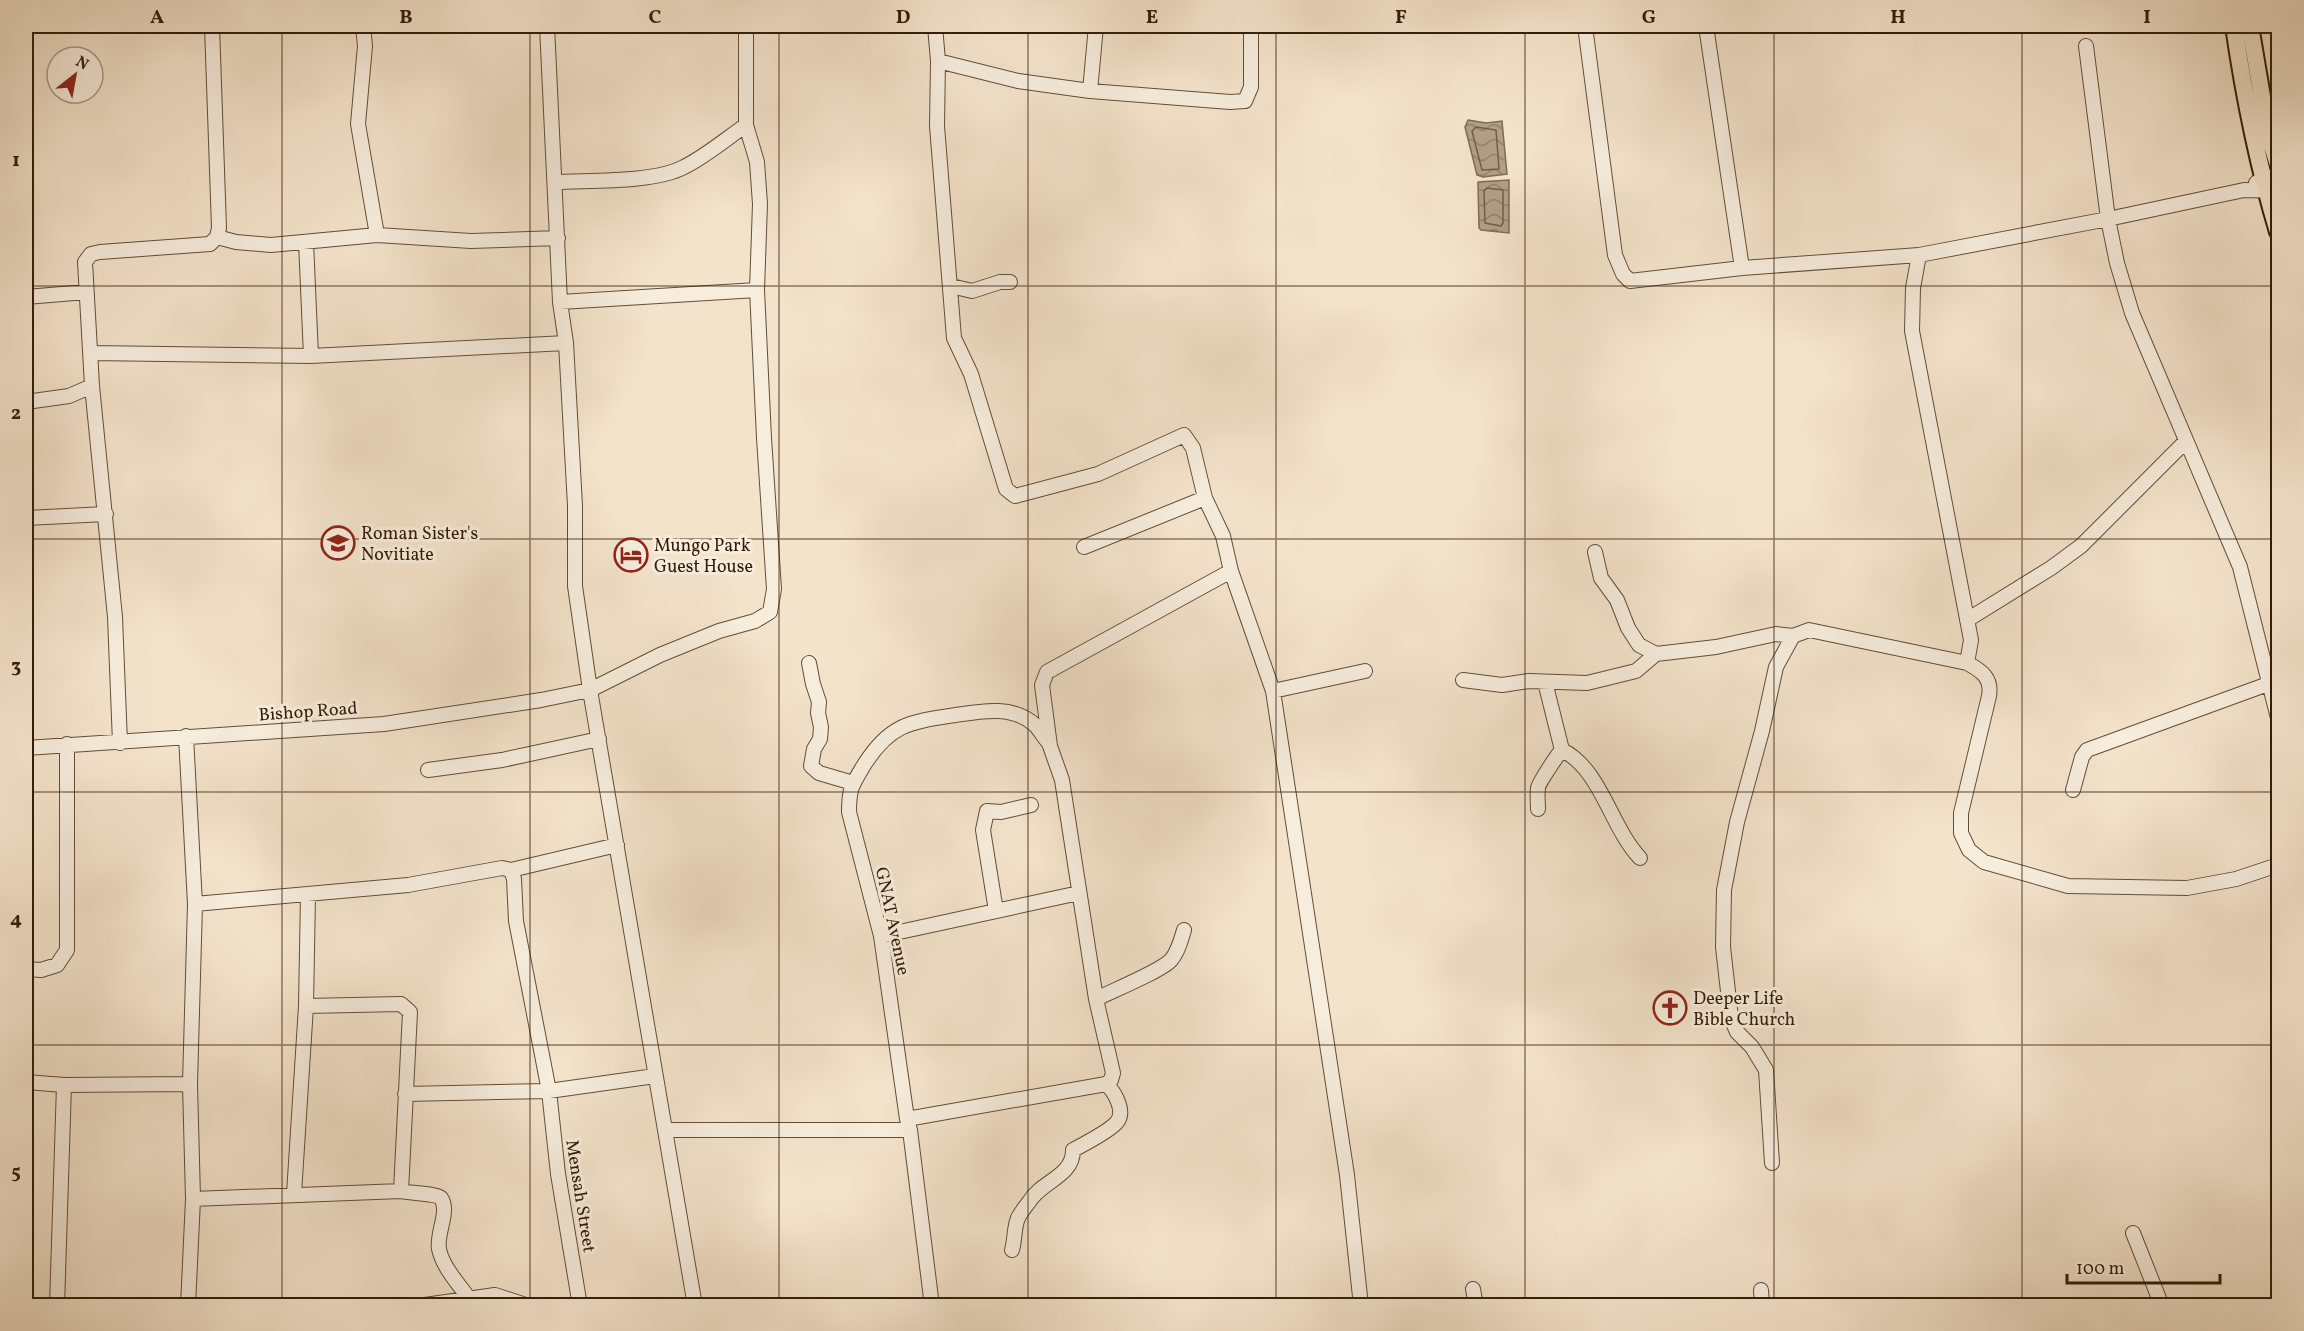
<svg xmlns="http://www.w3.org/2000/svg" width="2304" height="1331" font-family="Vollkorn,serif">
<defs>
<pattern id="water-waves" width="16" height="10" patternUnits="userSpaceOnUse" patternTransform="scale(1.5)"><rect width="16" height="10" fill="#b29f88"/><path d="M0 5q4-4 8 0t8 0" fill="none" stroke="#92816d"/></pattern>
</defs>
<rect width="100%" height="100%" fill="#f3e3cb"/>
<filter id="stains"><feTurbulence type="fractalNoise" baseFrequency=".00333" numOctaves="4"/><feColorMatrix values="0 0 0 0 .2 0 0 0 0 .09 0 0 0 0 .02 0 0 0 .5 -.17"/></filter>
<radialGradient id="worn" r=".72"><stop offset=".6" stop-color="#630" stop-opacity="0"/><stop offset="1" stop-color="#630" stop-opacity=".3"/></radialGradient>
<path fill="url(#water-waves)" stroke="#806a54" stroke-width="1.5" d="M1468 120 1486 123 1502 121 1507 174 1483 177 1477 175 1465 127Z
M1509 180V233L1481 230 1479 228 1478 182Z"/>
<g fill="none" stroke-linecap="round" stroke-linejoin="round">
<path stroke="#745d46" stroke-width="1.5" d="M1476 127 1496 130 1499 169 1482 170 1472 131Z
M1487 188 1503 190V223L1501 226 1485 223 1484 191Z"/>
<g stroke="#644d36" stroke-width="16">
<path id="minor" d="M363 26 365 46 358 124 377 235
M547 26 560 302 566 343 575 506V586L590 690 695 1306
M935 26 938 61 1018 81 1090 91 1230 102 1245 101 1251 87V26
M1585 26 1615 255 1623 274 1630 281 1742 268 1919 255
M1706 26 1742 268
M2086 46 2108 219 1919 255 1913 288 1912 331 1971 640 1967 663C1982 671 1992 678 1989 696L1961 813V833L1969 850 1984 862 2068 886 2187 888 2236 879 2278 865
M938 61 937 126 954 338 971 374 1006 489 1015 496 1098 474 1184 435 1193 448 1205 498 1223 536 1231 571 1273 691 1347 1175 1361 1306
M1090 91 1096 26
M555 182C590 180 654 183 684 167 706 156 726 139 746 125
M2256 183 2263 178 2278 176
M2278 191 2244 190 2108 219 2117 263 2132 313 2240 567 2278 718
M217 237 236 242 271 245 377 235 471 241 558 238
M306 242 311 356
M951 286 972 291 1000 282H1010
M26 297 86 292
M560 302 757 290
M91 353 311 356 566 343
M26 402 69 396 92 386
M26 518 106 514
M1084 547 1205 498
M1595 552 1601 578 1617 600 1628 628 1639 645 1656 654
M1967 620 2051 568 2081 546 2186 441
M809 663 813 684 819 702 818 713 821 727 820 739 814 749 811 766 819 773 853 783
M1463 680 1502 685 1529 681 1587 683 1636 671 1656 654 1716 647 1776 634 1793 636
M1273 691 1365 671
M186 736 195 904 190 1084 193 1199 188 1306
M120 743 115 617 92 386 85 262 91 254 100 252 210 244 217 237 219 228 212 26
M26 748 384 724 541 700 590 690 660 655 719 631 755 621 770 612 774 589 764 438 757 290 760 204 757 162 746 125V26
M1562 750C1601 769 1611 828 1640 858
M428 770 502 760 599 739
M2073 790 2082 757 2087 750 2268 684
M1538 809C1538 803 1537 795 1538 788 1538 784 1558 754 1562 750L1545 682
M511 870 617 845
M195 904 408 885 502 868 511 870 514 879 516 921 549 1091 558 1174 580 1306
M996 911 983 830 987 811 1001 812 1031 805
M881 936 1079 893
M26 969 41 970 57 965 67 950V744
M1096 999C1112 991 1161 971 1171 960 1178 952 1181 940 1184 930
M306 1006 401 1004 410 1012 401 1191
M26 1082 64 1085 190 1084
M405 1094 549 1091 655 1076
M907 1119 1106 1084 1111 1080 1113 1073 1096 999 1062 780 1050 746 1042 685 1047 672 1231 571
M665 1130H910
M1772 1163 1766 1070 1752 1047 1737 1032 1731 1018 1723 947 1724 890 1737 822 1762 731 1776 667 1793 636 1809 630 1967 663
M294 1194 306 1006 308 895
M193 1199 401 1191C408 1193 439 1194 441 1198 450 1211 436 1234 439 1249 443 1268 459 1284 470 1300
M2133 1233 2162 1306
M1012 1250C1015 1240 1014 1227 1018 1218 1021 1212 1025 1207 1029 1202 1041 1181 1073 1177 1073 1150 1084 1144 1110 1131 1117 1122 1126 1111 1114 1091 1106 1084
M1473 1289 1476 1306
M1761 1290 1762 1306
M57 1306 64 1085
M418 1306 495 1295 529 1306
M932 1306 910 1130 907 1119 881 936 849 812C849 788 852 785 864 765 890 724 909 722 956 715 982 711 1013 705 1035 725 1040 730 1044 738 1049 743"/>
</g>
<g stroke="#351b05" stroke-width="20">
<path id="major" d="M2234 26C2244 95 2258 165 2278 232
M2250 26 2268 132 2278 165"/>
</g>
<use href="#minor" stroke="#f7eddd" stroke-width="14"/>
<use href="#major" stroke="#f3e3cb" stroke-width="16"/>
</g>
<path fill="none" stroke="#351b05" stroke-width="1.5" stroke-opacity="0.55" d="M282 26V1306M530 26V1306M779 26V1306M1028 26V1306M1276 26V1306M1525 26V1306M1774 26V1306M2022 26V1306M26 286H2278M26 539H2278M26 792H2278M26 1045H2278"/>
<defs>
<g id="school-ring" transform="scale(1.725)"><circle r="9.5" fill="#f7eddd" stroke="#8f2418" stroke-width="1.5"/><path d="M0-5L7-2L0 1L-7-2ZM-4 1L0 2.5L4 1V4Q0 6-4 4Z" fill="#8f2418"/></g>
<g id="hotel-ring" transform="scale(1.725)"><circle r="9.5" fill="#f7eddd" stroke="#8f2418" stroke-width="1.5"/><path d="M-6-4.5h1.5V1H6V5H4.5V3h-9V5H-6ZM-4 0a1.8 1.8 0 1 1 3.6 0ZM.5 0V-2.5h3Q6-2.5 6 0Z" fill="#8f2418"/></g>
<g id="church-ring" transform="scale(1.725)"><circle r="9.5" fill="#f7eddd" stroke="#8f2418" stroke-width="1.5"/><path d="M-1.2-6h2.4v3.5h3.3v2.4h-3.3V6h-2.4V-.1h-3.3v-2.4h3.3Z" fill="#8f2418"/></g>
</defs>
<g fill-rule="evenodd">
<use href="#school-ring" x="338" y="543"/>
<use href="#hotel-ring" x="631" y="555"/>
<use href="#church-ring" x="1670" y="1008"/>
</g>
<g text-anchor="middle" stroke-width="6" stroke-linejoin="round" paint-order="stroke">
<g font-size="18" fill="#351b05" stroke="#f7eddd" text-anchor="start">
<text x="361" y="539">Roman Sister's<tspan x="361" dy="21">Novitiate</tspan></text>
<text x="654" y="551">Mungo Park<tspan x="654" dy="21">Guest House</tspan></text>
<text x="1693" y="1004">Deeper Life<tspan x="1693" dy="21">Bible Church</tspan></text>
</g>
<g font-size="18" fill="#351b05" stroke="#f7eddd">
<text transform="translate(308 711) rotate(-4)" y="6">Bishop Road</text>
<text transform="translate(893 921) rotate(78)" y="6">GNAT Avenue</text>
<text transform="translate(581 1196) rotate(81)" y="6">Mensah Street</text>
</g>
</g>
<rect width="2304" height="1331" fill="none" stroke="#f3e3cb" stroke-width="66"/>
<g transform="translate(75 75) rotate(31)"><circle r="28" fill="#f7eddd" stroke="#a99987" stroke-width="1.5"/>
<path d="M0-4.5L10 22L0 15L-10 22Z" fill="#8f2418"/>
<text y="-9" font-size="16" font-weight="bold" text-anchor="middle" fill="#351b05">N</text>
</g>
<path d="M2067 1274v9h153v-9" fill="none" stroke="#351b05" stroke-width="3"/>
<text x="2076" y="1274" font-size="18" fill="#351b05" stroke="#f7eddd" stroke-width="4.5" paint-order="stroke">100 m</text>
<rect x="33" y="33" width="2238" height="1265" fill="none" stroke="#351b05" stroke-width="2"/>
<g font-size="20" text-anchor="middle" font-weight="bold" fill="#351b05">
<text x="157" y="23">A</text>
<text x="406" y="23">B</text>
<text x="655" y="23">C</text>
<text x="903" y="23">D</text>
<text x="1152" y="23">E</text>
<text x="1401" y="23">F</text>
<text x="1649" y="23">G</text>
<text x="1898" y="23">H</text>
<text x="2147" y="23">I</text>
<text x="16" y="166">1</text>
<text x="16" y="419">2</text>
<text x="16" y="672">3</text>
<text x="16" y="925">4</text>
<text x="16" y="1178">5</text>
</g>
<rect width="100%" height="100%" filter="url(#stains)"/>
<rect width="100%" height="100%" fill="url(#worn)"/>
</svg>
